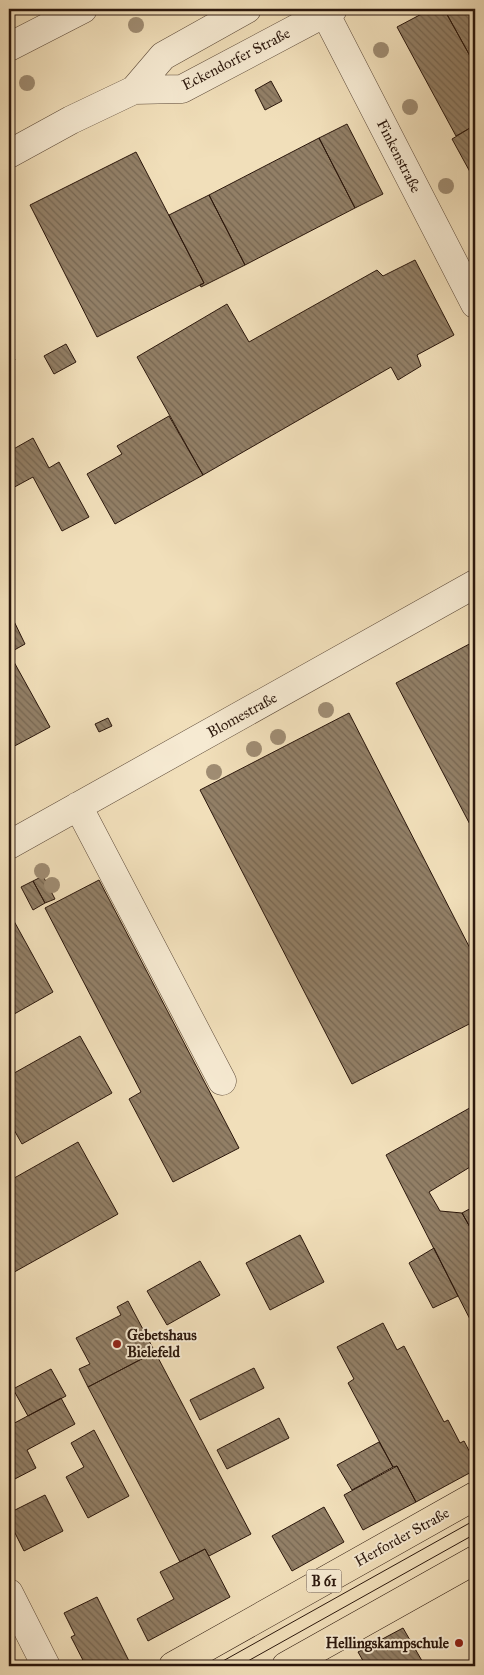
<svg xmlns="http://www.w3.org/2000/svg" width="484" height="1675" font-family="'IM FELL Great Primer',serif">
<defs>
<pattern id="building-back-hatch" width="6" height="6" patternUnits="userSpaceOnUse" patternTransform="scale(1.25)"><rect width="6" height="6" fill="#927f66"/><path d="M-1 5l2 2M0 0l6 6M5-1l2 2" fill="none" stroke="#776752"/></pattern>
</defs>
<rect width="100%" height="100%" fill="#f1dfba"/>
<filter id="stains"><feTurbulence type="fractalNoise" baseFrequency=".004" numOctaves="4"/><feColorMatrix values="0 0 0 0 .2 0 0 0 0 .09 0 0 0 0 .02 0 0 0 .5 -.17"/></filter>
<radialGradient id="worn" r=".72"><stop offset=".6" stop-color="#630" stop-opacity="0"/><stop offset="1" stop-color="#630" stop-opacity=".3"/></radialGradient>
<path fill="url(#building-back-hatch)" stroke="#2b170c" d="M431 9H444L475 65V125L456 136 397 27Z
M444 9H475V65Z
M271 81 282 101 265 110 255 90Z
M347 124 383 194 355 208 319 138Z
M475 125V181L452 139Z
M319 138 355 208 245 265 209 195Z
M136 152 204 283 97 337 30 205Z
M209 195 245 265 201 287 200 285 204 283 169 215Z
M415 260 454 335 417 355 421 366 398 380 391 367 203 475 137 357 227 304 249 342 377 270 383 276Z
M66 344 76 362 54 374 44 356Z
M9 348 15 360 9 363Z
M169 416 203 475 115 524 87 474 122 454 117 446Z
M33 438 49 468 59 462 89 517 62 531 33 477 9 490V449L10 451Z
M9 611 25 644 9 653Z
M475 641V834L396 683Z
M9 653 50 727 9 749Z
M349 713 475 958V1021L352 1084 200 790Z
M108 718 112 726 99 732 95 724Z
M43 876 55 899 45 903 33 881Z
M99 880 239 1148 173 1182 129 1099 141 1092 45 908Z
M33 881 45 903 33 910 21 887Z
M9 912 53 992 9 1017Z
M80 1036 112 1093 22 1144 9 1121V1076Z
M475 1105V1164L429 1192 440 1211 462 1213 475 1236V1329L386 1155Z
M78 1142 118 1214 9 1275V1181Z
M475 1206V1236L462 1213Z
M300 1235 324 1282 270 1310 246 1263Z
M434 1248 458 1296 433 1308 409 1263Z
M200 1261 220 1295 167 1325 147 1291Z
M128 1301 155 1352 88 1387 79 1369 90 1364 76 1338 121 1315 117 1307Z
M383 1323 397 1350 404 1346 444 1422 448 1420 460 1443 464 1441 475 1462V1470L416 1502 397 1466 393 1467 348 1383 354 1379 337 1347Z
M155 1352 251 1534 209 1556 205 1549 180 1562 88 1387Z
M254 1368 264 1388 200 1420 190 1400Z
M51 1369 66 1396 28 1416 13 1389Z
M61 1398 75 1424 27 1450 36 1468 9 1482V1426Z
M279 1418 289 1438 227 1469 217 1450Z
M94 1430 129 1496 88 1518 66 1477 84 1467 71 1443Z
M379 1442 393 1467 352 1490 337 1465Z
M397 1466 416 1502 363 1530 344 1495Z
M45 1495 63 1531 24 1551 9 1521V1513Z
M324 1507 344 1542 292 1571 272 1536Z
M205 1549 230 1597 148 1641 137 1619 174 1599 160 1572Z
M97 1597 129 1661 118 1666H86L71 1637 75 1635 64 1613Z
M403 1628 425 1666H366L358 1652Z"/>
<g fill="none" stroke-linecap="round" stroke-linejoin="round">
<g stroke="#5c4938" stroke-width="29">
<path id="minor" d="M323 9 475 304
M9 47 83 9
M134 90 182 89 333 9
M9 154 71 120 134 90 163 56 247 9
M78 806 222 1081
M9 845 475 584
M9 1593 46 1666"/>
</g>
<g stroke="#2b170c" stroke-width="29">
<path id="major" d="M173 1666 475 1496
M286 1666 475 1560"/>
</g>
<use href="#minor" stroke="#f6ead2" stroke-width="28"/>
<use href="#major" stroke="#f1dfba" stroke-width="28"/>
<path stroke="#2b170c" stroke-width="1" d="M214 1666 475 1520
M239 1666 475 1534"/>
</g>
<g fill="#9f8c72">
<circle cx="136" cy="25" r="8"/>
<circle cx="381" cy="50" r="8"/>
<circle cx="27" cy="83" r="8"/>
<circle cx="410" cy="107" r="8"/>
<circle cx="446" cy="186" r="8"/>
<circle cx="326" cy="710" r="8"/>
<circle cx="278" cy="737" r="8"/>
<circle cx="254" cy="749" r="8"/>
<circle cx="214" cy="772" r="8"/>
<circle cx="42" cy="871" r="8"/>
<circle cx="52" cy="885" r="8"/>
</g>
<g fill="#8f2418" stroke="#f6ead2" stroke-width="2">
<circle cx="117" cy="1344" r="5"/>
<circle cx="459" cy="1643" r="5"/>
</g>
<g text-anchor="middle" stroke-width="4" stroke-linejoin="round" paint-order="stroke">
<rect fill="#f6ead2" stroke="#685647" stroke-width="1" x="306.5" y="1569.5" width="35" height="23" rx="4"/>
<g font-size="14" font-weight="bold" fill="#2b170c">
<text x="324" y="1586">B 61</text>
</g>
<g font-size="15" fill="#2b170c" stroke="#f6ead2">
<text transform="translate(236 59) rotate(-27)" y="5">Eckendorfer Straße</text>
<text transform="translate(399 156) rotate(63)" y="5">Finkenstraße</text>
<text transform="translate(242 715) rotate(-29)" y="5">Blomestraße</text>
<text transform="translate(402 1537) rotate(-29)" y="5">Herforder Straße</text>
</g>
<g font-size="15" font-weight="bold" fill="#2b170c" stroke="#f6ead2" text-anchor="start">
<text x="127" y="1340">Gebetshaus<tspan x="127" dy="17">Bielefeld</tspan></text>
<text x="449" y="1648" text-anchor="end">Hellingskampschule</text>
</g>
</g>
<rect width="484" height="1675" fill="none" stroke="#f1dfba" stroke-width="30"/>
<rect x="10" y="10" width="464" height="1655" fill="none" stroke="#2b170c" stroke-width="2.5"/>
<rect x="15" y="15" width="454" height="1645" fill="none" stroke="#2b170c"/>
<rect width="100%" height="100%" filter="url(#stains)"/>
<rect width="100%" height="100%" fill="url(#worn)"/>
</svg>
